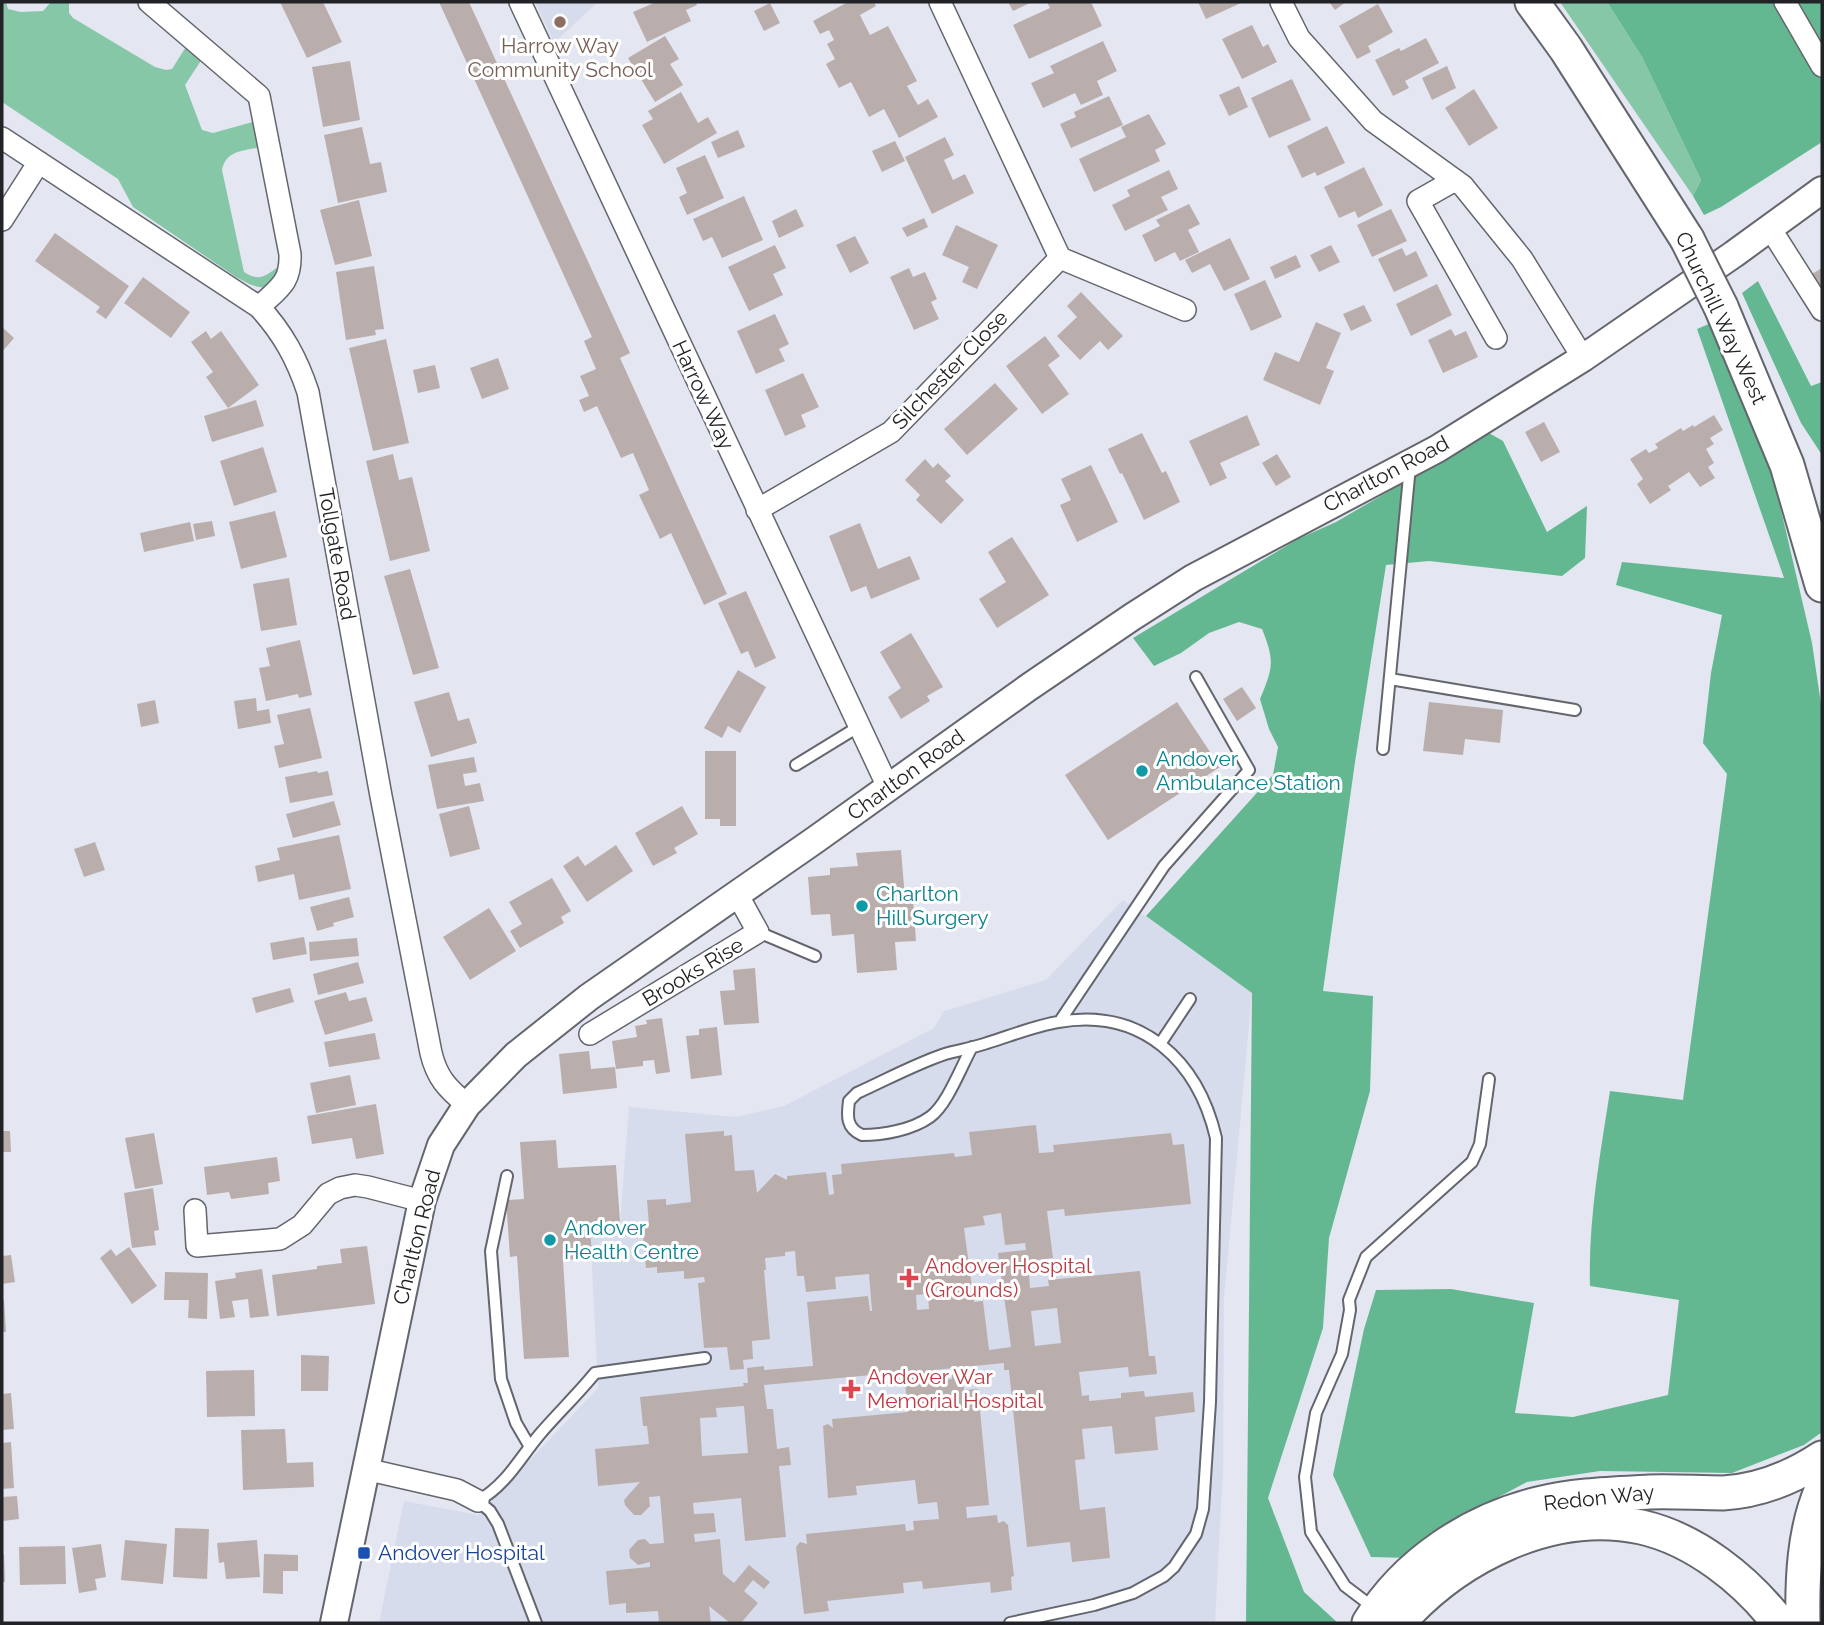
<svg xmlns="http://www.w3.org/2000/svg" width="1824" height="1625" font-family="Raleway,sans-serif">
<rect width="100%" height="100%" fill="#e4e7f1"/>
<path fill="#d7dced" d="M535 2H598L554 43Z
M1123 900 1252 993 1224 1298 1223 1470 1215 1623H379L404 1501 478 1515 598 1388 590 1224 620 1222 629 1107 736 1117 784 1106 934 1028 944 1011 1046 980Z"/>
<path fill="#86c7a7" d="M2 2H6L8 9 21 12 43 11 51 2H69V13L73 18 155 67 166 70 172 69 189 42 204 56 185 85 202 130 213 133 256 121 261 147C244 151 226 150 222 170L244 272C259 282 266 276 279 266L284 267 269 287C256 289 247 283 236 277L133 207 118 179 2 102Z
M1560 2H1607L1642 57 1701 180 1693 196Z"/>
<path fill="#64b891" d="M1607 2H1822V142L1721 207 1704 215 1693 196 1701 180 1642 57Z
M1758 281 1811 386 1822 382V455L1801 423 1742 293Z
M1711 323 1764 437 1812 643 1822 711V1432L1804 1445 1732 1473 1600 1471 1527 1482 1431 1533 1410 1558 1371 1557 1333 1475 1364 1329 1376 1290 1451 1289 1534 1303 1515 1413 1573 1417 1668 1395 1679 1300 1590 1286C1588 1221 1600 1155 1610 1091L1683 1100 1727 774 1703 743 1711 673 1722 615 1616 585 1622 562 1784 578 1697 329Z
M1489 433 1503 441 1547 532 1587 506 1585 558 1562 576 1429 561 1386 565 1355 762 1323 991 1373 996 1370 1091 1329 1238 1323 1328 1268 1498 1304 1592 1338 1623H1246L1252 993 1146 916 1273 775 1278 747 1269 729 1260 699C1273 668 1275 661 1262 629L1239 622 1209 633 1181 653 1154 666 1133 638 1298 539 1336 522Z"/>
<path fill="#baaeac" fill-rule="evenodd" d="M280 2H323L342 42 307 58Z
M439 2H469L630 353 620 358 727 594 704 605 671 533 660 539 639 495 649 490 633 453 621 458 597 406 584 412 579 400 589 396 580 376 596 369 584 341 592 337Z
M656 2H696L697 5 686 10 691 21 647 42 633 12Z
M848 2H874L876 6 860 15 870 35 888 26 917 81 907 86 918 105 928 99 938 117 899 138 884 109 869 117 851 82 839 88 826 64 835 59 827 44 834 40 829 30 820 34 813 21Z
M1008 2H1032L1013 11Z
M1047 2H1091L1102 26 1029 59 1013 25 1050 8Z
M1198 2H1243L1206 19Z
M1329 2H1346L1335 10Z
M770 3 780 23 764 31 754 11Z
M1378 4 1393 32 1368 46 1371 52 1357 59 1339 26Z
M1252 25 1263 47 1268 44 1277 62 1242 79 1222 39Z
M665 36 679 59 670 64 683 85 655 102 628 58Z
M1426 38 1439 63 1405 81 1409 88 1393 96 1375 60 1399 48 1401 51Z
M1103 41 1117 71 1097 81 1103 95 1081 105 1075 93 1043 108 1031 83 1054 73 1050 66Z
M350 61 360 120 323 127 312 67Z
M1447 66 1456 88 1432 100 1422 78Z
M1292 79 1311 120 1269 138 1251 98Z
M1239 86 1248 107 1229 116 1219 95Z
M1474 89 1498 128 1469 146 1445 108Z
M681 92 698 123 708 117 717 133 664 164 642 125 653 119 648 111Z
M1109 96 1123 125 1071 148 1060 124 1076 117 1074 112Z
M1149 114 1166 144 1155 150 1160 161 1094 192 1079 159 1126 137 1121 127Z
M1327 126 1345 163 1317 176 1315 172 1302 178 1287 146Z
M362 127 370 164 381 162 387 192 338 203 324 135Z
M738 130 745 147 718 158 711 142Z
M945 137 954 155 944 160 953 180 965 174 974 193 932 214 905 157Z
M895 141 905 161 882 172 872 151Z
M705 155 724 198 687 215 679 197 687 193 676 168Z
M1364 167 1383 205 1358 218 1355 211 1339 218 1324 187Z
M1169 170 1178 189 1161 197 1168 210 1125 231 1112 205 1130 196 1127 190Z
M744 196 763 240 722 258 712 237 703 241 693 219Z
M359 200 372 256 335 265 320 210Z
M1189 204 1200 224 1188 230 1199 252 1180 261 1175 252 1155 262 1142 235 1160 226 1156 220Z
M796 209 804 226 779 238 772 221Z
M1391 209 1407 241 1372 257 1357 225Z
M924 218 928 227 907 237 902 228Z
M956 225 998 245 977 289 962 282 969 267 942 255Z
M55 233 129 286 106 319 96 312 100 307 35 261Z
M855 236 869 263 850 273 836 245Z
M1230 238 1250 279 1224 291 1210 264 1192 273 1185 260Z
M775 245 786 268 773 274 783 295 749 311 728 267Z
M1331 245 1340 262 1319 272 1310 255Z
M1402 248 1406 256 1416 251 1428 276 1394 292 1378 259Z
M1296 255 1301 267 1275 279 1270 267Z
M374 266 384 329 375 330 376 335 346 340 336 272Z
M909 268 913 277 925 272 937 299 931 302 939 319 914 330 890 277Z
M1822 268V291L1812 274Z
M143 277 190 312 171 338 124 303Z
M1265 280 1282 317 1251 331 1234 294Z
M1437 284 1452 315 1411 336 1396 304Z
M1081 292 1123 336 1108 350 1100 341 1080 360 1057 336 1077 317 1067 306Z
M1364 305 1372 321 1351 331 1343 314Z
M775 314 789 344 779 349 785 361 756 374 737 331Z
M1316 322 1341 333 1326 368 1334 371 1320 405 1263 380 1275 352 1299 362Z
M2 327 14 338 2 352Z
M1451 329 1455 336 1466 331 1478 357 1443 373 1428 340Z
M206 331 211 339 221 331 259 385 228 408 206 377 213 372 191 342Z
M1045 336 1060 356 1048 365 1069 394 1042 414 1006 366Z
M386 339 409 443 373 451 349 348Z
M498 358 509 389 482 399 470 368Z
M435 365 440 388 418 393 413 370Z
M803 373 819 407 801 415 806 427 785 436 765 390Z
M995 383 1018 409 967 455 944 429Z
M256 400 264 426 212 442 204 416Z
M1247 415 1260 445 1220 463 1227 478 1210 486 1189 441Z
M1714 415 1723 430 1710 438 1714 444 1706 449 1714 463 1708 467 1715 478 1700 487 1689 472 1668 486 1671 490 1650 504 1637 484 1643 479 1630 459 1646 449 1649 453 1658 448 1655 444 1681 428 1683 431 1693 425 1694 427Z
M1544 422 1560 452 1541 462 1525 432Z
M1142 433 1162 473 1166 471 1180 502 1144 520 1122 473 1120 474 1108 449Z
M263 447 277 492 234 506 220 461Z
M393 454 399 480 412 477 430 551 390 561 366 461Z
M1277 454 1291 477 1276 486 1262 463Z
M925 459 933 468 938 463 951 476 945 481 964 500 941 524 916 500 920 495 905 480Z
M1091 465 1118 522 1077 542 1060 505 1071 500 1061 479Z
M275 511 287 557 241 569 229 522Z
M212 521 215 536 196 540 193 524Z
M190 522 194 541 144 552 140 533Z
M860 523 878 569 910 556 920 579 871 599 866 586 851 592 829 536Z
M1012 537 1049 595 997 628 979 599 1006 582 988 552Z
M410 569 439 668 413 675 384 576Z
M289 578 297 625 261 631 253 584Z
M746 591 776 658 755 668 748 651 741 654 718 603Z
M911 633 943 687 927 696 930 701 901 719 888 697 901 688 880 652Z
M300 640 312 695 299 698 298 694 266 701 259 668 270 666 266 648Z
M738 670 766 687 740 733 728 726 722 738 704 728Z
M1242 687 1256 708 1237 721 1223 699Z
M449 692 458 721 469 718 477 743 431 757 414 702Z
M256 698 257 711 269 709 271 723 238 729 234 701Z
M155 700 159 723 141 727 137 704Z
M1177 702 1220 767 1108 840 1065 775Z
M1429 702 1503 710 1500 743 1465 739 1463 755 1423 751Z
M310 708 322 758 279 768 274 746 284 744 277 715Z
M705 751H736V826H720V819H705Z
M474 757 477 772 463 774 465 786 480 783 484 801 437 809 428 765Z
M317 771 318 773 328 771 333 795 290 803 285 777Z
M334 801 341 825 293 838 286 814Z
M469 806 480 849 450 857 439 814Z
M682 806 698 834 674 848 677 853 653 866 635 833Z
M339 835 351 889 299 900 294 874 258 882 255 866 280 860 277 848Z
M95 842 105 870 84 877 74 849Z
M616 845 633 871 587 902 563 866 578 856 585 866Z
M901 850 905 898H913L916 941 895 942 897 970 857 973 854 934 832 936 830 914 811 915 808 877 830 875V868L858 866 856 853Z
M552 878 571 911 561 917 564 923 520 948 510 931 522 924 509 902Z
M349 897 354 917 333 923 334 926 317 931 310 907Z
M489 908 516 951 470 980 443 937Z
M304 937 307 954 273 960 270 943Z
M357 938 359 956 310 961 309 942Z
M358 962 364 983 318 995 313 974Z
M755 968 759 1023 724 1025 720 991 735 990 733 970Z
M290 988 294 1002 256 1013 252 998Z
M346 992 349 1001 366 997 373 1021 325 1035 314 1001Z
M662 1018 670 1072 656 1074 654 1060 643 1061V1066L616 1069 612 1041 637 1037 635 1026 647 1024 646 1020Z
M717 1027 722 1075 691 1079 686 1036 699 1035V1029Z
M375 1033 380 1059 329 1067 324 1042Z
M589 1051 591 1069 615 1067 617 1088 563 1094 559 1054Z
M350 1075 356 1105 316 1113 310 1083Z
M376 1104 384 1154 356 1159 352 1138 312 1144 307 1116Z
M1036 1125 1039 1153 1054 1152 1053 1145 1171 1133 1173 1145 1184 1144 1191 1204 1065 1216 1064 1209 1047 1211 1053 1258 1028 1261 1030 1288 1049 1286 1048 1280 1140 1271 1149 1356H1155L1157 1374 1129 1377 1128 1367 1079 1372 1082 1396 1089 1395V1401L1121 1398V1393L1144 1391 1145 1397 1193 1392 1195 1412 1155 1417 1158 1450 1115 1454 1112 1426 1082 1429 1085 1459 1075 1460 1080 1510 1105 1507 1110 1558 1072 1562 1070 1542 1027 1547 1009 1370H1004V1363L934 1370 935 1381 952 1379V1373L960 1370 962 1372 964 1390 978 1389 989 1505 966 1507 967 1518 997 1515 998 1523 1004 1521 1008 1525 1014 1576 1011 1577 1012 1590 991 1593 990 1582 923 1589 922 1581 903 1583 904 1593 827 1601 829 1611 804 1614 796 1547 800 1542 807 1544 806 1534 905 1524 906 1531 914 1530 913 1521 939 1519 937 1502 918 1504 915 1480 856 1486 857 1495 828 1498 823 1426 828 1424 833 1428 832 1419 908 1412 904 1372 764 1385 767 1409H773L777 1449 789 1447 791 1465 779 1466 786 1537 745 1541 741 1498 693 1503 694 1514 714 1513 716 1532 694 1534 695 1542 720 1539 723 1574 734 1583 749 1565 770 1582 764 1589 753 1580 744 1591 758 1603 741 1623H730L709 1606 711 1623H659L658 1611 626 1613V1603L609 1605 606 1571 650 1567V1562L638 1565 630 1558 629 1550 638 1540 645 1539 650 1544 664 1543 660 1496 649 1497 650 1506 641 1515H634L625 1505 624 1500 640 1482 598 1486 595 1449 649 1444 647 1426H643L640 1397 744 1386 743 1383H748L747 1368 764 1366V1370L813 1366 807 1302 868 1296 870 1311H872L869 1274 835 1277 836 1289 806 1292 804 1276H797L795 1251 785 1252V1256L765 1258 766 1270H764L770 1339 752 1341 753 1359 743 1360 744 1369 730 1370 727 1347 704 1348 698 1283 705 1282 704 1277 684 1279V1271L657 1273V1267L646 1268 642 1226 649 1225 647 1200 666 1199V1205L691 1202 685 1134 724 1131V1136L732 1135 735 1171 754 1170 757 1193 775 1174 787 1180V1176L826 1172 829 1195 834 1194 832 1175 842 1174 841 1164 954 1153 955 1157 972 1155 969 1132ZM1001 1213 1005 1245 1025 1243 1026 1250 998 1253 1011 1347 989 1350 983 1301 974 1302 964 1228 985 1225 983 1216ZM928 1294 929 1309 917 1310 916 1295ZM1057 1308 1061 1343 1035 1346 1031 1311ZM744 1406 748 1453 702 1456 700 1418 717 1417 716 1408Z
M2 1131H10L11 1152H2Z
M154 1133 163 1184 135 1189 125 1138Z
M556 1140 558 1168 616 1165 620 1222 590 1224 592 1258 563 1260 569 1357 524 1359 517 1256 510 1257 506 1200 524 1199 520 1142Z
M277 1157 280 1181 268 1183 269 1194 231 1199 229 1192 207 1195 204 1167Z
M153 1188 159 1230 154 1231 156 1245 132 1248 124 1193Z
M367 1246 375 1304 277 1316 272 1275 317 1269V1266L342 1263 340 1249Z
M129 1247 157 1286 132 1304 100 1258 111 1249 116 1256Z
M11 1255 15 1282 2 1284V1256Z
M262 1269 269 1316 250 1318 248 1299 232 1301 235 1317 220 1319 215 1281 236 1278 235 1273Z
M165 1272 208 1273 207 1319 188 1318 189 1300H164Z
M2 1300H4L6 1332H2Z
M301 1355 329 1356 328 1391H301Z
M254 1370 255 1416 207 1417 206 1371Z
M11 1393 14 1429 2 1430V1394Z
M285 1429 287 1463 313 1462 314 1487 243 1490 241 1430Z
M11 1442 14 1488 2 1489V1443Z
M17 1496 19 1519 3 1521 2 1497Z
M175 1528 209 1529 207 1579 173 1577Z
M125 1540 167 1544 163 1584 121 1580Z
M257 1540 260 1577 226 1579 224 1562 219 1563 217 1543Z
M101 1544 106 1577 95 1579 97 1590 79 1593 72 1548Z
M65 1546 66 1584 20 1585 19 1547Z
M2 1554H4L5 1582H2Z
M264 1554 298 1555V1571H283V1594L263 1593Z"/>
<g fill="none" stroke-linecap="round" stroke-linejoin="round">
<g stroke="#64666e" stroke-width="14">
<path id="service" d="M1390 679 1575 710
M1383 749 1410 466
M796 765 858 727
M758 932 815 956
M1060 1021 1164 866 1249 770 1196 677
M1160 1044 1190 999
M972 1047C961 1067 947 1105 930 1117 912 1130 883 1135 862 1135 846 1128 847 1116 849 1101L857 1093C886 1080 915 1064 945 1054 959 1050 973 1048 987 1043 1010 1036 1034 1026 1058 1022 1142 1007 1198 1061 1216 1138L1210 1402 1203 1509 1196 1534 1174 1567 1164 1576 1133 1593 1094 1605 1010 1623
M507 1176 491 1251 501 1379 516 1423 530 1447
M1374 1608 1345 1586 1311 1532 1305 1477 1316 1413 1342 1354 1350 1310 1349 1300 1366 1257 1472 1162 1480 1144 1489 1079
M536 1623 498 1524 490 1511 478 1501C507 1484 519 1459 540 1434 558 1413 578 1394 595 1373L705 1358"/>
</g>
<g stroke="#64666e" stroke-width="24">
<path id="minor" d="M149 2 259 96 290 254C291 283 279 288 259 307
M520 2 888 787
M940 2 1060 258 1185 310
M1281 2 1299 38 1373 121 1463 186 1522 259 1583 358
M1785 2 1822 66
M2 138 259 307C283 333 297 359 308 392L381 796 431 1053C437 1078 447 1088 467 1105
M1455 180 1418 201 1496 338
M2 220 39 162
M1770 228 1822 310
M757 510 891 432 1060 258
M590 1034 758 932 737 894
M195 1210 197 1246 280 1239 302 1225 328 1194 340 1188 355 1185 368 1187 422 1201
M365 1469 457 1490 478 1501"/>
</g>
<g stroke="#64666e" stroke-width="30">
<path id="tertiary" d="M334 1623 422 1201 441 1145 467 1105 516 1055 589 997 815 840 1029 687 1132 617 1193 578 1437 449 1583 358 1734 254 1822 190"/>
</g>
<g stroke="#64666e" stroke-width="37">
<path id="primary" d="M1532 2 1566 49 1687 239
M1721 307 1787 465 1822 585
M1369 1623C1406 1563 1470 1521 1538 1504 1574 1495 1612 1494 1649 1492 1674 1491 1698 1493 1723 1493 1758 1491 1793 1477 1822 1458
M1398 1623C1456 1557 1551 1508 1641 1527 1695 1539 1746 1580 1779 1623
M1803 1623C1802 1579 1804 1530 1822 1489"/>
</g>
<use href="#service" stroke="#fff" stroke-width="10"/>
<use href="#minor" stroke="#fff" stroke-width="21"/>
<use href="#tertiary" stroke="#fff" stroke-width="26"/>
<use href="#primary" stroke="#fff" stroke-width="33"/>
<g stroke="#64666e" stroke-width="37" stroke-linecap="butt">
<path id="primary-bridge" d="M1687 239 1721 307"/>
</g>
<use href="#primary-bridge" stroke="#fff" stroke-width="33"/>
</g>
<circle fill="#8d6e63" stroke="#fff" stroke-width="2.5" cx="560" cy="22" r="7"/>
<g fill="#0f9aa8" stroke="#fff" stroke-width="2.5">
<circle cx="1142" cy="771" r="7"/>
<circle cx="862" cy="906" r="7"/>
<circle cx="550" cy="1240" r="7"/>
</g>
<g fill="#e0444e" stroke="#fff" stroke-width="2.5">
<path d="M905.5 1267.5h7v7h7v7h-7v7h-7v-7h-7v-7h7z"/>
<path d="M847.5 1378.5h7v7h7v7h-7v7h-7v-7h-7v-7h7z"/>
</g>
<rect fill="#1a4fb4" stroke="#fff" stroke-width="2.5" x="357" y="1546" width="14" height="14" rx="3.5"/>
<g text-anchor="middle" stroke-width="6" stroke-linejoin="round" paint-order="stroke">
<g font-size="21" fill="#785e54" stroke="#fff">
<text x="560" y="53">Harrow Way<tspan x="560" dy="24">Community School</tspan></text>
</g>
<g font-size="21" fill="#222326" stroke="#fff">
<text transform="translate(1721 318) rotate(65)" y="7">Churchill Way West</text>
<text transform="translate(950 370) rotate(-46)" y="7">Silchester Close</text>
<text transform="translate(703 395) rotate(65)" y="7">Harrow Way</text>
<text transform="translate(1386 474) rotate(-28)" y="7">Charlton Road</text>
<text transform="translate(337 554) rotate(80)" y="7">Tollgate Road</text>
<text transform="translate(906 775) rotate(-36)" y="7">Charlton Road</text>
<text transform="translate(693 972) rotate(-31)" y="7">Brooks Rise</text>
<text transform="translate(417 1237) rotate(-76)" y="7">Charlton Road</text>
<text transform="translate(1599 1498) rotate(-6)" y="7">Redon Way</text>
</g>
<g font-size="21" fill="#0d838f" stroke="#fff" text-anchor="start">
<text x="1156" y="766">Andover<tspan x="1156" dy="24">Ambulance Station</tspan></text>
<text x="876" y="901">Charlton<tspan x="876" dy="24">Hill Surgery</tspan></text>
<text x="564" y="1235">Andover<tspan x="564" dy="24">Health Centre</tspan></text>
</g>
<g font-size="21" fill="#be3a42" stroke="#fff" text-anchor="start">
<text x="925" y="1273">Andover Hospital<tspan x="925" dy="24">(Grounds)</tspan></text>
<text x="867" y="1384">Andover War<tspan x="867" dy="24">Memorial Hospital</tspan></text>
</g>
<g font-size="21" fill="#164399" stroke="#fff" text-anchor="start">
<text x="378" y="1560">Andover Hospital</text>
</g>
</g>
<rect width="1824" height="1625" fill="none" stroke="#222326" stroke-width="7"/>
</svg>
